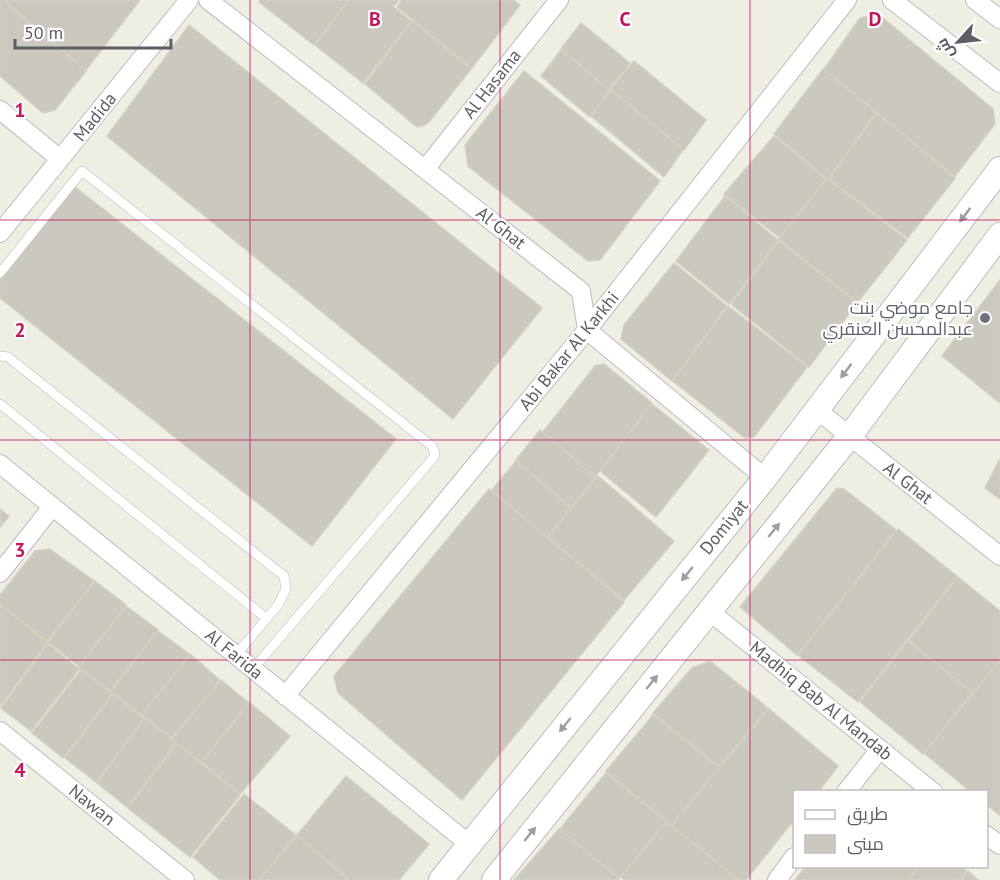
<svg xmlns="http://www.w3.org/2000/svg" width="1000" height="880" font-family="'PT Sans',Cairo,sans-serif">
<rect width="100%" height="100%" fill="#efeee2"/>
<path fill="#cac8bf" stroke="#d4d0c0" stroke-width="1.5" d="M0 0H2L86 71 55 110 43 113 0 76Z
M4 0H140L86 70Z
M260 0H348L314 45 259 2Z
M349 0H385L411 21 363 83 315 45Z
M386 0H399L394 6Z
M402 0H513L520 5 472 68 397 7Z
M878 14 993 109 995 124 955 176 824 69 860 18Z
M412 21 471 69 429 122 425 125 417 127 365 84Z
M581 23 630 63 609 89 561 49Z
M189 25 542 308 453 419 107 136Z
M561 50 609 90 590 117 541 76Z
M634 61 706 120 684 150 611 89Z
M823 69 876 112 828 179 774 134Z
M524 71 660 181 600 260 588 261 468 166 465 145Z
M611 90 683 150 664 177 591 116Z
M877 113 955 178 908 238 829 179Z
M774 136 826 179 779 237 724 194Z
M827 179 907 240 858 302 779 239Z
M75 187 396 439 312 546 0 298V280Z
M725 196 778 240 729 304 676 261Z
M779 241 857 303 809 367 731 304Z
M674 263 727 306 672 381 621 339 624 325Z
M1000 280V403L942 356Z
M728 306 807 367 754 437 745 438 673 381Z
M604 364 652 403 595 477 543 432 595 366Z
M652 404 709 450 656 517 600 471Z
M540 430 595 478 571 507 516 460Z
M1000 459V499L985 488Z
M516 461 570 508 547 537 492 490Z
M598 476 674 541 624 600 548 537Z
M837 488 844 489 896 530 797 655 740 607Z
M489 489 624 602 462 800 338 693 334 676Z
M0 509 9 516 0 527Z
M898 529 957 576 858 702 798 655Z
M50 549 94 581 47 641 0 604V595L35 551Z
M958 577 1000 611V659L973 693 909 640Z
M95 581 126 605 79 666 48 642Z
M0 605 47 643 0 706Z
M126 606 158 630 110 691 79 668Z
M158 631 189 654 142 715 111 692Z
M908 641 972 693 923 754 860 702Z
M48 644 79 669 31 731 1 708Z
M190 654 220 680 172 738 142 715Z
M710 661 768 708 719 767 653 713 692 668Z
M1000 661V815L986 804V792H971L924 753Z
M81 670 112 694 63 758 32 733Z
M221 680 249 703 201 762 172 739Z
M113 694 144 719 96 782 65 758Z
M250 703 290 736 240 794 202 762Z
M769 709 838 766 818 792H794V820L746 880H739L672 825Z
M653 715 719 768 671 825 606 771Z
M145 718 176 743 127 807 97 783Z
M177 744 240 795 190 857 128 808Z
M606 773 666 822 619 878 560 829Z
M346 776 429 844 399 880H350L297 835Z
M244 794 296 835 258 880H220L193 857Z
M667 822 737 880H625L621 877Z
M559 829 619 879 618 880H514Z
M297 836 348 880H259Z
M806 866H918L908 880H795Z
M920 866H961L966 871 959 880H909Z
M968 871 978 880H961Z"/>
<g fill="none" stroke-linecap="round" stroke-linejoin="round">
<g stroke="#babcc3" stroke-width="10">
<path id="service" d="M0 273 82 171 432 446 435 453 434 457 253 669
M0 356 8 357 284 576 286 589 278 605 236 655
M0 404 266 618"/>
</g>
<g stroke="#babcc3" stroke-width="20">
<path id="minor" d="M208 0 581 291 587 330 765 478
M892 0 1000 83
M975 0 1000 19
M0 110 60 159
M426 168 559 0
M0 233 189 0
M817 410 1000 556
M0 464 469 844
M0 573 52 507
M709 611 933 792
M285 696 587 330 847 0
M0 731 185 880
M846 792 880 749
M986 835 1000 845
M777 880 794 857"/>
</g>
<g stroke="#babcc3" stroke-width="26">
<path id="tertiary" d="M441 880 765 478 1000 169
M494 880 849 437 1000 235"/>
</g>
<use href="#service" stroke="#fff" stroke-width="9"/>
<use href="#minor" stroke="#fff" stroke-width="18"/>
<use href="#tertiary" stroke="#fff" stroke-width="24"/>
</g>
<defs><path id="oneway-solid" d="M-6-.8H1V-3.2L6.5 0L1 3.2V.8H-6Z" transform="scale(1.5)"/></defs>
<g fill="#9d9ea3">
<use href="#oneway-solid" transform="translate(965 215) rotate(127)"/>
<use href="#oneway-solid" transform="translate(846 371) rotate(127)"/>
<use href="#oneway-solid" transform="translate(774 530) rotate(-51)"/>
<use href="#oneway-solid" transform="translate(687 574) rotate(129)"/>
<use href="#oneway-solid" transform="translate(652 682) rotate(-51)"/>
<use href="#oneway-solid" transform="translate(565 725) rotate(129)"/>
<use href="#oneway-solid" transform="translate(530 834) rotate(-51)"/>
</g>
<path fill="none" stroke="#c2185b" stroke-width="1.5" stroke-opacity="0.55" d="M250 0V880M500 0V880M750 0V880M0 220H1000M0 440H1000M0 660H1000"/>
<circle fill="#6b7280" stroke="#fff" stroke-width="2" cx="985" cy="318" r="6"/>
<g text-anchor="middle" stroke-width="4.5" stroke-linejoin="round" paint-order="stroke">
<g font-size="18" fill="#5b5e65" stroke="#fff">
<text transform="translate(492 84) rotate(-52)" y="6">Al Hasama</text>
<text transform="translate(95 117) rotate(-51)" y="6">Madida</text>
<text transform="translate(501 228) rotate(38)" y="6">Al Ghat</text>
<text transform="translate(569 351) rotate(-51)" y="6">Abi Bakar Al Karkhi</text>
<text transform="translate(908 483) rotate(38)" y="6">Al Ghat</text>
<text transform="translate(724 527) rotate(-51)" y="6">Domiyat</text>
<text transform="translate(234 654) rotate(39)" y="6">Al Farida</text>
<text transform="translate(821 701) rotate(39)" y="6">Madhiq Bab Al Mandab</text>
<text transform="translate(92 805) rotate(39)" y="6">Nawan</text>
</g>
<g font-size="18" fill="#5b616d" stroke="#fff" text-anchor="end">
<text x="973" y="314">جامع موضي بنت<tspan x="973" dy="21">عبدالمحسن العنقري</tspan></text>
</g>
</g>
<g font-size="20" text-anchor="middle" font-weight="bold" fill="#c2185b" stroke="#fff" stroke-width="4.5" stroke-linejoin="round" paint-order="stroke">
<text x="375" y="26">B</text>
<text x="625" y="26">C</text>
<text x="875" y="26">D</text>
<text x="20" y="117">1</text>
<text x="20" y="337">2</text>
<text x="20" y="557">3</text>
<text x="20" y="777">4</text>
</g>
<rect x="793" y="790" width="195" height="78" fill="#ffffff" stroke="#bdbfc1" stroke-width="1.5"/>
<rect x="805" y="810" width="30" height="9" fill="#ffffff" stroke="#bdbfc1" stroke-width="1.5"/>
<text x="847" y="820" font-size="18" fill="#5b5e65">طريق</text>
<rect x="805" y="835" width="30" height="18" fill="#cac8bf" stroke="#bdbfc1" stroke-width="1.5"/>
<text x="847" y="850" font-size="18" fill="#5b5e65">مبنى</text>
<g transform="translate(958 42) rotate(243)" stroke="#ffffff" stroke-width="4.5" paint-order="stroke">
<path d="M0-4.5L10 22L0 15L-10 22Z" fill="#5b5e65"/>
<text y="-9" font-size="16" font-weight="bold" text-anchor="middle" fill="#5b5e65">ش</text>
</g>
<path d="M15 39v9h156v-9" fill="none" stroke="#5b5e65" stroke-width="3"/>
<text x="24" y="39" font-size="18" fill="#5b5e65" stroke="#ffffff" stroke-width="4.5" paint-order="stroke">50 m</text>
</svg>
